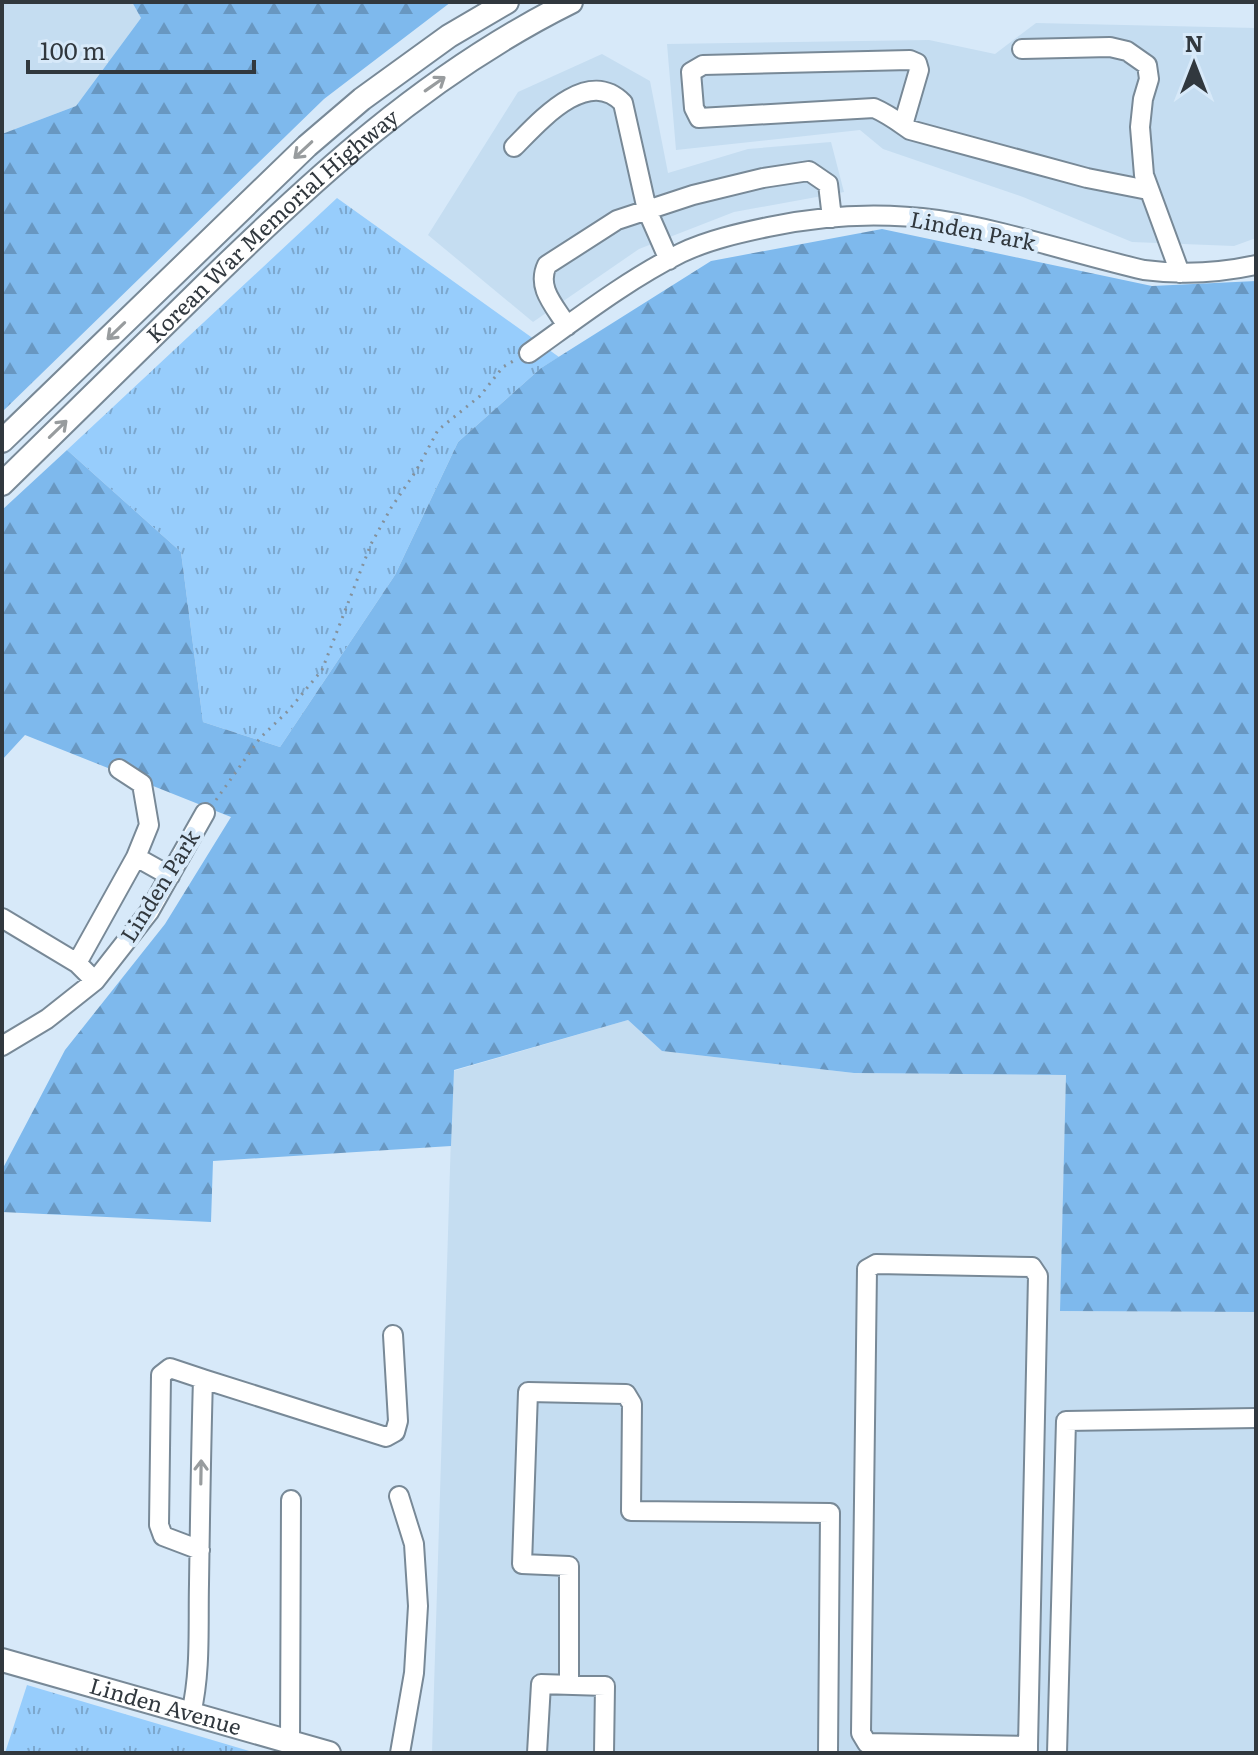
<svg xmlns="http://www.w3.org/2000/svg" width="1258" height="1755" font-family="Literata,serif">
<defs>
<pattern id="grass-tufts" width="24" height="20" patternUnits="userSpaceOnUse" patternTransform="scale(2)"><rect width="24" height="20" fill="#97cdfc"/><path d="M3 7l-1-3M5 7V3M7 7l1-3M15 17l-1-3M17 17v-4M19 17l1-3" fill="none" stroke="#7ca7cd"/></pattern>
<pattern id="forest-firs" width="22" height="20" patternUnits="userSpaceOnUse" patternTransform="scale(2)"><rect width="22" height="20" fill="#7eb9ed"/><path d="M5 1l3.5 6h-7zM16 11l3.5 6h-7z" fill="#6897c1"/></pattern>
</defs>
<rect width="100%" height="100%" fill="#d7e9f9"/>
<path fill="#c5ddf1" d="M2 2H132L141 18 76 106 2 134Z
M1036 23 1256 28V238L1234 246 1132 242 1023 197 883 149 860 130 676 150 667 44 929 40 995 54Z
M602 54 650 81 668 173 748 149 831 142 844 192 734 212 639 249 533 322 428 235 518 92Z
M628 1020 662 1051 854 1073 1067 1075 1060 1311 1256 1312V1753H432L453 1071Z"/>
<path fill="url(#grass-tufts)" d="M337 198 559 357 541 368 458 442 395 575 280 747 203 722 181 552 67 450Z
M27 1685 256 1753H5Z"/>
<path fill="url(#forest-firs)" d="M132 2H451L324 99 2 412V134L76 106 141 18Z
M882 229 1152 286 1256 281V1312L1060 1311 1066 1075 854 1073 662 1051 628 1020 454 1070 451 1146 213 1161 211 1222 2 1212V1170L65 1050 165 924 231 817 25 735 2 760V510L67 450 181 552 203 722 280 747 395 575 458 442 541 368 711 261Z"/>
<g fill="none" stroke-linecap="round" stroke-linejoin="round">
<g stroke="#788997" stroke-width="22">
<path id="minor" d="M1022 49 1110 47 1127 51 1147 65 1149 79 1143 99 1140 127 1144 175 1180 273
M903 125 919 70 917 63 910 60 703 65 691 72 694 108 699 118 874 108C888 114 897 121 910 130L1087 178 1148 190
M514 147C539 122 587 66 623 103L647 210 669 260
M567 326C555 306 536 288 547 265L617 220 693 195 763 178 809 171 828 184 832 218
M529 353C578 318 627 280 681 253 708 240 740 233 768 227 824 215 882 212 938 220 1008 231 1075 254 1144 270 1182 275 1219 273 1256 265
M119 769 142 784 149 825 136 857
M2 918 77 963
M95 981 77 963 136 857 170 876
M2 1046 47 1019 95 981 149 912 205 813
M203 1379 386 1437 395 1432 398 1421 393 1335
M399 1496 414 1544 418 1606 414 1673 400 1753
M569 1685V1566L522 1564 528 1392 626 1394 632 1404 631 1511 830 1513 828 1753
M191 1714C201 1671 198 1627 199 1584 200 1515 201 1447 203 1379L170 1368 161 1375 159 1525 163 1536 200 1550
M290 1742 291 1500
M537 1753 541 1684 605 1686 604 1753
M1028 1753V1746C1031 1589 1035 1432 1038 1276L1032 1267 876 1264 867 1269 861 1733 867 1743 1028 1746
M1057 1753 1066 1421 1256 1418"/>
</g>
<g stroke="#788997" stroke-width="26">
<g id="major">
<path d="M2 441 307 146 362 99 449 36 507 2"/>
<path id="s1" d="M2 484C67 420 133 356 198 292 312 180 426 74 571 2"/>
<path id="s2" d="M2 1660 329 1753"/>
</g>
</g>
<path stroke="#84919c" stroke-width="3" stroke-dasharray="2 6" stroke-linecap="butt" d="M216 800 260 738 288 711 322 670 371 544 391 508 416 471 438 430 480 396 503 367 515 360"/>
<use href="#minor" stroke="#fff" stroke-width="18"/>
<use href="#major" stroke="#fff" stroke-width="22"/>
</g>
<defs><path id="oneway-shaft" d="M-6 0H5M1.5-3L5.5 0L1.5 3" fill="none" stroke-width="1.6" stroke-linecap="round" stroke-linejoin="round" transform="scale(2)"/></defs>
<g stroke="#989c9e">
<use href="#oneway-shaft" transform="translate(435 84) rotate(-35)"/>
<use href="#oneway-shaft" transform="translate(303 150) rotate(137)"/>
<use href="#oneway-shaft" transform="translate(116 331) rotate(136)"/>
<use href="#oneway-shaft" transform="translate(58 429) rotate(-44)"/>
<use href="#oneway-shaft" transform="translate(201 1472) rotate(-89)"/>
</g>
<g text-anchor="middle" stroke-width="8" stroke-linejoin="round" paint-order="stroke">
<g font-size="22" fill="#31383e" stroke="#d7e9f9">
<text dy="8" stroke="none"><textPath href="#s1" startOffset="374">Korean War Memorial Highway</textPath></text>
<text transform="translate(973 231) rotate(11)" y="8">Linden Park</text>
<text transform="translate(160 886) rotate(-58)" y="8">Linden Park</text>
<text dy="8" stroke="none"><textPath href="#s2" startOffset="170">Linden Avenue</textPath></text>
</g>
</g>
<rect width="1258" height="1755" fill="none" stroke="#31383e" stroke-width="8"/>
<g transform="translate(1194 64)" stroke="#d7e9f9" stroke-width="6" paint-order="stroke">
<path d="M0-6L14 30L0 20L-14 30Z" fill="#31383e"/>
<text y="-12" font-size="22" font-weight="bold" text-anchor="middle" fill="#31383e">N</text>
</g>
<path d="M28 60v12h226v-12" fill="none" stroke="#31383e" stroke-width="4"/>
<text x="40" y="60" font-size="24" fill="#31383e" stroke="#d7e9f9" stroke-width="6" paint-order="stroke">100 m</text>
</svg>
